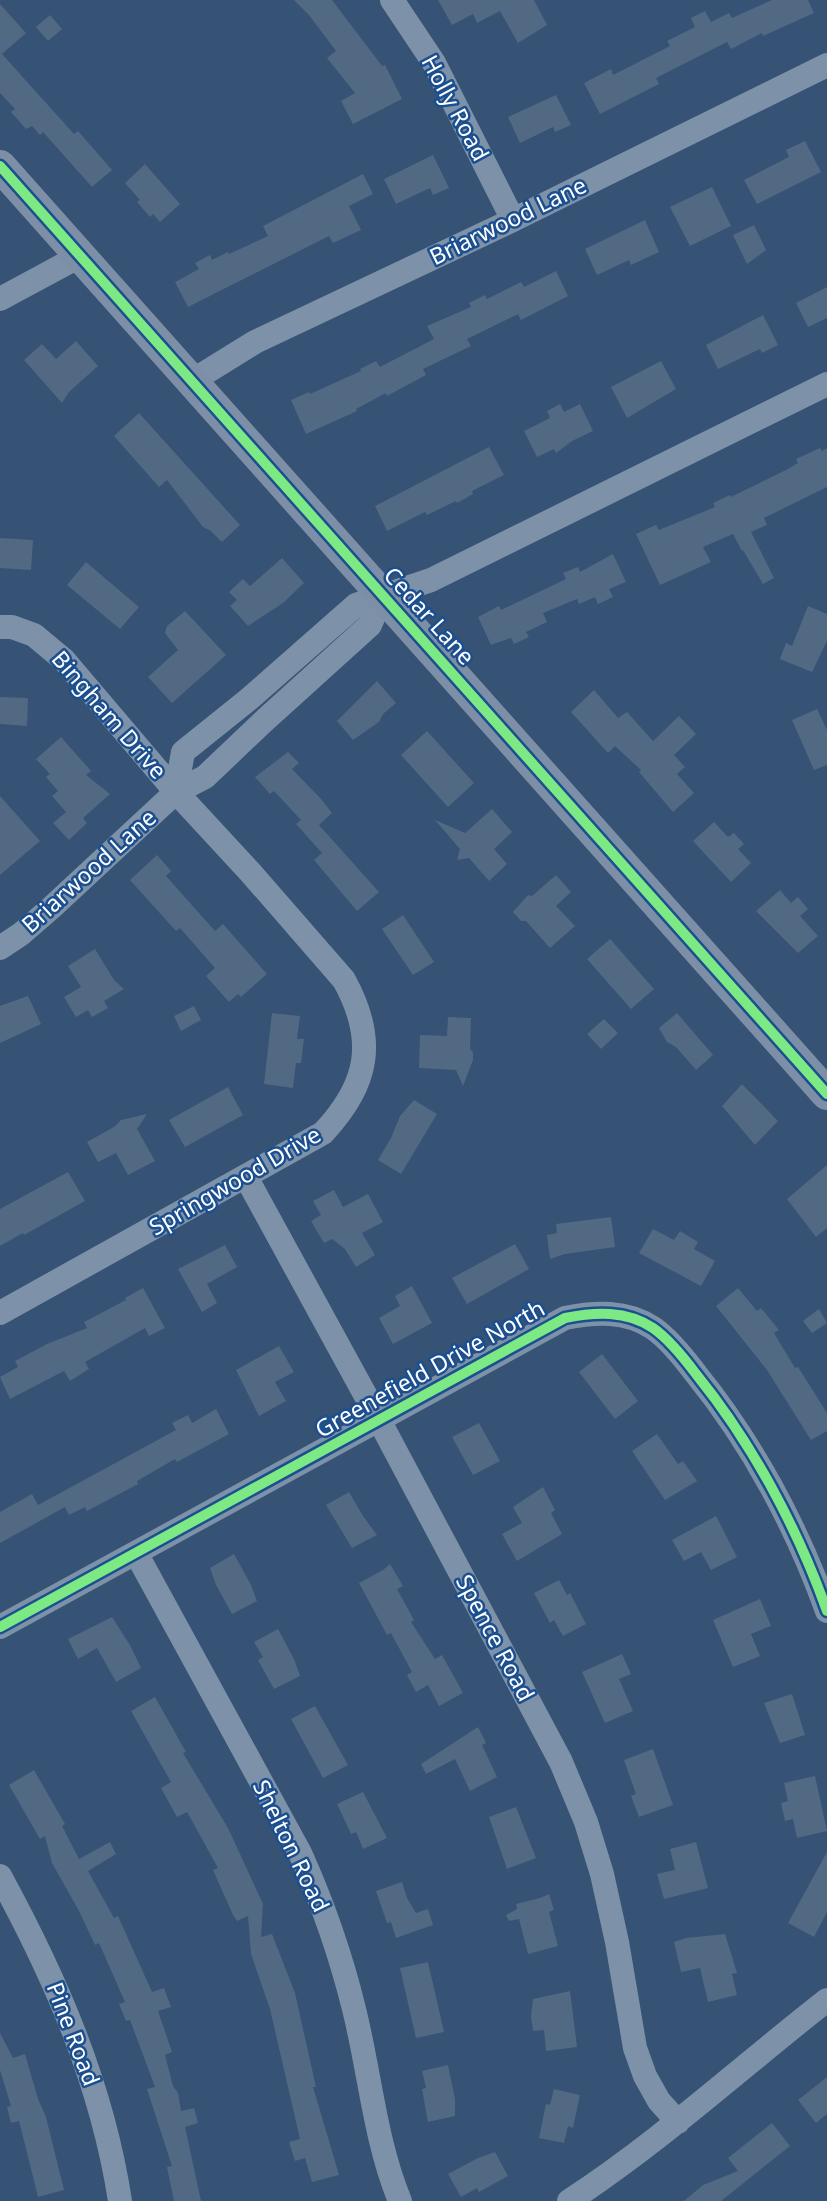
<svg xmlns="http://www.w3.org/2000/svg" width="827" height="2201" font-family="'Noto Sans',sans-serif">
<rect width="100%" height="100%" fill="#365274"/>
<path fill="#526984" d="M294 0H332L382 66 385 65 402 99 353 124 341 101 355 93 327 58 336 51 309 15Z
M438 0H534L547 25 518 43 500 11 477 23 473 14 452 25Z
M772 0H808L814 13 763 36 762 33 731 49 727 42 656 78 659 84 600 114 584 83 611 69 613 75 670 46 667 41 695 27 691 18 705 11 711 22 729 13 732 18Z
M0 4 26 33 2 54 74 134 78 131 112 170 92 187 43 132 40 135 32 126 26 129 11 112 15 109 0 93Z
M50 15 62 29 48 41 36 27Z
M556 95 571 125 555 132 553 127 520 143 508 117Z
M805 141 821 172 757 204 744 180 789 157 786 150Z
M433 155 449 188 433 195 430 188 396 204 384 179Z
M145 164 180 204 160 222 153 214 150 217 137 202 140 200 125 183Z
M363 174 373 194 349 206 361 230 333 243 329 236 188 307 175 282 199 269 195 263 210 255 212 260 228 252 229 254 268 236 263 226Z
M712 187 731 226 690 246 670 207Z
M645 220 659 252 631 265 629 260 597 275 585 249Z
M754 225 766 250 747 264 733 235Z
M556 271 568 296 521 320 518 314 467 339 471 346 423 369 426 375 387 396 386 393 356 409 357 411 306 434 291 400 309 392 310 394 361 371 360 369 376 361 380 367 434 339 427 326 471 307 469 303 485 295 487 299 521 282 524 287Z
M827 287V318L808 327 796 303Z
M763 315 778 345 762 353 760 349 718 369 706 345Z
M76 341 98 366 69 392 62 403 24 360 42 344 56 359Z
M661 361 676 389 627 418 611 387Z
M560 404 564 412 580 404 593 431 572 441 556 453 554 449 537 457 524 431 550 418 547 411Z
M139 413 240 525 222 542 211 531 203 527 167 480 159 487 114 436Z
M489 447 504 475 472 491 473 494 457 503 456 501 427 515 425 512 387 531 375 506Z
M820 448 822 451 827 448V487L764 518 767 525 751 532 774 578 763 584 743 550 742 551 733 534 703 547 711 562 660 585 636 534 656 525 659 530 715 507 713 503 730 495 731 497 786 470 798 463 796 459Z
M0 538 33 540 31 570 0 568Z
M613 554 626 582 609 589 613 597 598 604 595 597 579 604 577 599 543 613 547 622 526 632 529 637 514 644 511 638 491 645 478 617 499 606 501 610 566 579 563 573 578 567 580 572Z
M282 558 304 583 283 603 248 626 230 606 237 600 229 592 243 579 250 586Z
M86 562 139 607 120 629 67 585Z
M808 606 827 614V641L812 672 780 659 786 643 792 646Z
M185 611 226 655 172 703 148 677 178 650 165 633 167 626Z
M377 681 396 703 383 714 379 722 353 740 337 721Z
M594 690 618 718 627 712 653 741 679 716 696 734 674 755 685 767 677 774 694 793 673 812 639 772 641 770 615 746 608 753 571 712Z
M0 697 28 698 27 726 0 724Z
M817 709 827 730V765L814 770 792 720Z
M427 731 474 783 448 807 401 755Z
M61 737 91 771 86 775 110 794 83 818 87 823 69 840 53 823 66 812 52 796 58 791 46 777 50 774 36 759Z
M288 752 299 763 292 769 321 799 332 813 319 825 379 892 357 911 314 860 322 853 296 824 301 820 274 791 270 794 255 777Z
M0 796 40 841 0 875Z
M492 809 512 832 494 849 507 864 489 881 469 858 457 860 460 849 435 820 465 833Z
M714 822 728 837 734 833 744 844 738 849 751 863 731 882 693 841Z
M157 855 171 871 166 876 215 931 223 924 267 974 241 997 238 994 229 1002 206 976 215 968 180 928 176 931 130 880Z
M556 875 571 892 556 906 575 926 550 948 526 921H521L513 912 528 895 532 896Z
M780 890 791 903 798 897 808 909 800 916 818 936 798 953 756 911Z
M403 915 434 962 413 975 382 929Z
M610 939 654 989 631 1009 587 959Z
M95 949 114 980 124 989 104 1001 108 1008 92 1017 88 1010 76 1017 64 997 81 987 68 966Z
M28 996 41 1024 0 1043V1006Z
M194 1006 201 1020 181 1031 174 1016Z
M272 1013 300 1016 297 1039H304L301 1063H296L293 1088 264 1084Z
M677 1013 713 1055 696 1070 676 1047 667 1042 659 1028Z
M448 1017 471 1018 470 1049 473 1052V1060L463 1086 456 1070 419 1068 420 1035 447 1036Z
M604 1019 618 1033 601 1049 587 1034Z
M742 1084 778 1121 755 1145 722 1106Z
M228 1087 243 1115 185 1147 169 1120Z
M414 1100 437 1114 401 1174 378 1160 391 1138 400 1116Z
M147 1114 137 1129 155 1161 128 1175 116 1153 98 1162 87 1142 114 1127 121 1120Z
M827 1165V1228L816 1237 787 1199Z
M68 1172 85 1201 24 1235 23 1233 0 1246V1209Z
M334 1190 343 1207 368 1194 383 1222 362 1233 375 1255 356 1267 345 1249 332 1239 324 1243 311 1221 321 1215 313 1201Z
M611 1217 615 1247 565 1254 550 1259 547 1235 557 1233 556 1224Z
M653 1229 674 1240 680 1231 698 1242 694 1249 715 1261 701 1286 639 1253Z
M515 1244 529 1269 467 1304 452 1278Z
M225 1245 237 1267 207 1284 217 1303 202 1312 178 1269Z
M412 1286 432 1323 393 1344 379 1318 400 1306 395 1296Z
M143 1288 165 1328 149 1336 145 1328 85 1362 89 1369 70 1381 64 1371 10 1399 0 1377 18 1367 15 1361 47 1344 87 1328 84 1322 126 1300 125 1298Z
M738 1288 757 1311 761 1308 779 1330 774 1333 795 1368 798 1367 827 1413V1431L811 1440 767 1370 716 1306Z
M819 1309 827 1323 812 1333 803 1321Z
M279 1346 294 1372 275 1382 286 1401 259 1416 236 1370Z
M602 1354 638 1401 615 1419 579 1372Z
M216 1409 229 1434 177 1462 175 1459 137 1481 138 1484 87 1511 85 1507 69 1515 65 1507 0 1543V1512L32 1494 38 1505 176 1430 172 1423 188 1415 192 1423Z
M479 1423 500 1461 473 1475 452 1437Z
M657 1434 678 1464 683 1461 697 1481 665 1500 632 1451Z
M543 1487 555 1510 551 1513 562 1534 517 1561 502 1534 522 1523 513 1507Z
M349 1492 363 1516 377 1535 352 1548 326 1505Z
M716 1516 737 1557 711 1570 701 1552 684 1561 672 1540Z
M234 1554 251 1585 257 1601 232 1614 216 1585 210 1568Z
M390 1564 403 1586 397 1589 414 1620 411 1622 435 1659 442 1655 463 1693 439 1706 428 1685 416 1692 407 1675 412 1672 391 1633 387 1635 359 1583 383 1570Z
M559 1580 567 1595 570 1593 586 1624 563 1636 554 1620 550 1623 534 1593Z
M760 1599 771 1626 751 1634 760 1656 733 1667 713 1620Z
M112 1617 130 1645 141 1668 116 1682 97 1648 78 1659 68 1639Z
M278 1629 294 1659 300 1676 274 1689 258 1660 263 1657 254 1642Z
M622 1654 631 1674 619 1679 633 1711 605 1723 582 1672Z
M792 1694 805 1735 780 1743 764 1703Z
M155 1697 186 1752 183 1753 228 1828 263 1904 261 1937 272 1934 295 1993 316 2087H313L339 2175 312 2182 305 2158 295 2161 289 2142 300 2139 270 2009 251 1954 248 1916 237 1921 233 1915 213 1870 218 1868 187 1812 177 1817 161 1788 171 1782 131 1711Z
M315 1706 348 1765 323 1778 291 1719Z
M478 1727 486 1743 482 1745 497 1777 470 1791 455 1759 426 1774 421 1764Z
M653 1749 673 1805 639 1817 631 1796 636 1794 624 1760Z
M34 1770 65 1824 62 1826 79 1859 110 1842 116 1854 88 1871 114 1918 118 1916 152 1992 164 1988 171 2007 158 2011 172 2052 165 2055 173 2086 178 2093 181 2111 194 2108 198 2123 185 2127 201 2201H174L167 2167 172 2166 147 2089 155 2087 130 2020 126 2021 119 2004 125 2002 99 1943 95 1945 79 1911 52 1863 45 1836 40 1839 9 1785Z
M815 1776 827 1831 797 1838 793 1819 785 1821 781 1803 788 1801 784 1783Z
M363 1792 387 1838 363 1849 356 1832 351 1834 337 1804Z
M516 1807 536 1858 507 1869 489 1817Z
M696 1842 708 1888 664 1899 657 1874 675 1870 670 1849Z
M827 1852V1912L814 1937 788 1923Z
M402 1882 407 1898 416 1913 428 1909 433 1925 396 1938 391 1922 387 1923 376 1891Z
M549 1894 554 1910 549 1912 558 1946 528 1954 519 1919 509 1921 506 1915 517 1909 516 1904 540 1898Z
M725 1934 737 1973 732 1974 737 1995 708 2002 700 1968 681 1972 674 1942 686 1938Z
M428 1962 444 2032 416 2038 400 1968Z
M570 1991 577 2047 546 2051 544 2030 533 2031 531 2016 533 1999Z
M0 2033 13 2058 25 2054 38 2099 46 2117 64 2190 38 2197 19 2121 11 2123 7 2107 11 2106 0 2070Z
M448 2065 455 2099V2116L428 2122 422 2089 426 2088 422 2071Z
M827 2077V2114L816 2123 798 2100Z
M554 2089 580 2095 573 2128 568 2126 564 2143 539 2138 546 2104 550 2105Z
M772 2123 790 2146 721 2201H684L703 2185 738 2171 728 2158Z
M495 2152 508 2176 479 2192 477 2188 461 2197 448 2174 478 2158Z"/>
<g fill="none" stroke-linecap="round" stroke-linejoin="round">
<path stroke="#7d92a8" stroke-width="24" d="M392 0 434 63 513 220
M0 299 80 256
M192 381 255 342 513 220 827 65
M0 627H12L34 635 64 660 176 792 250 872 344 980C377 1040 369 1084 323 1133L0 1313
M176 792 183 752 249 699 356 605 431 580 827 384
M0 948 21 934 51 908 176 792 205 777 265 720 370 625 383 595
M246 1177 379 1420 561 1762 586 1822 602 1874 617 1942 635 2048 645 2076 659 2101 678 2122
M136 1553 300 1853C323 1904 341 1956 354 2009 370 2073 375 2141 400 2201
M0 1627 565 1318C595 1312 626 1310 653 1328 669 1339 684 1358 696 1374 752 1443 797 1527 827 1611
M0 1876C56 1979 102 2084 120 2201
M569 2201C661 2141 741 2067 827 2000"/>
<path stroke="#7d8ea7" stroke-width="32" d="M0 166 827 1094"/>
<g stroke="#1b4f8f" stroke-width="15">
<path id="cycleway" d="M0 166 827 1094
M0 1627 565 1318C595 1312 626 1310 653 1328 669 1339 684 1358 696 1374 752 1443 797 1527 827 1611"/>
</g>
<use href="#cycleway" stroke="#7ce984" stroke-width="10"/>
</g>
<g text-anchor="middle" stroke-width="5" stroke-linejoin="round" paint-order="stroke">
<g font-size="23" fill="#fff" stroke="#1b4f8f">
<text transform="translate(455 108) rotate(62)" y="8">Holly Road</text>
<text transform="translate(508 221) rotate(-26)" y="8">Briarwood Lane</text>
<text transform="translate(429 616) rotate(48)" y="8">Cedar Lane</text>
<text transform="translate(109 715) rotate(49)" y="8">Bingham Drive</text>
<text transform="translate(89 871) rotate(-42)" y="8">Briarwood Lane</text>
<text transform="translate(235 1181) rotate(-30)" y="8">Springwood Drive</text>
<text transform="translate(430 1369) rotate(-29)" y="8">Greenefield Drive North</text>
<text transform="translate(495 1638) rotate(62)" y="8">Spence Road</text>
<text transform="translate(291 1846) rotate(64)" y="8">Shelton Road</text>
<text transform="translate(73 2034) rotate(69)" y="8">Pine Road</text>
</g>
</g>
</svg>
